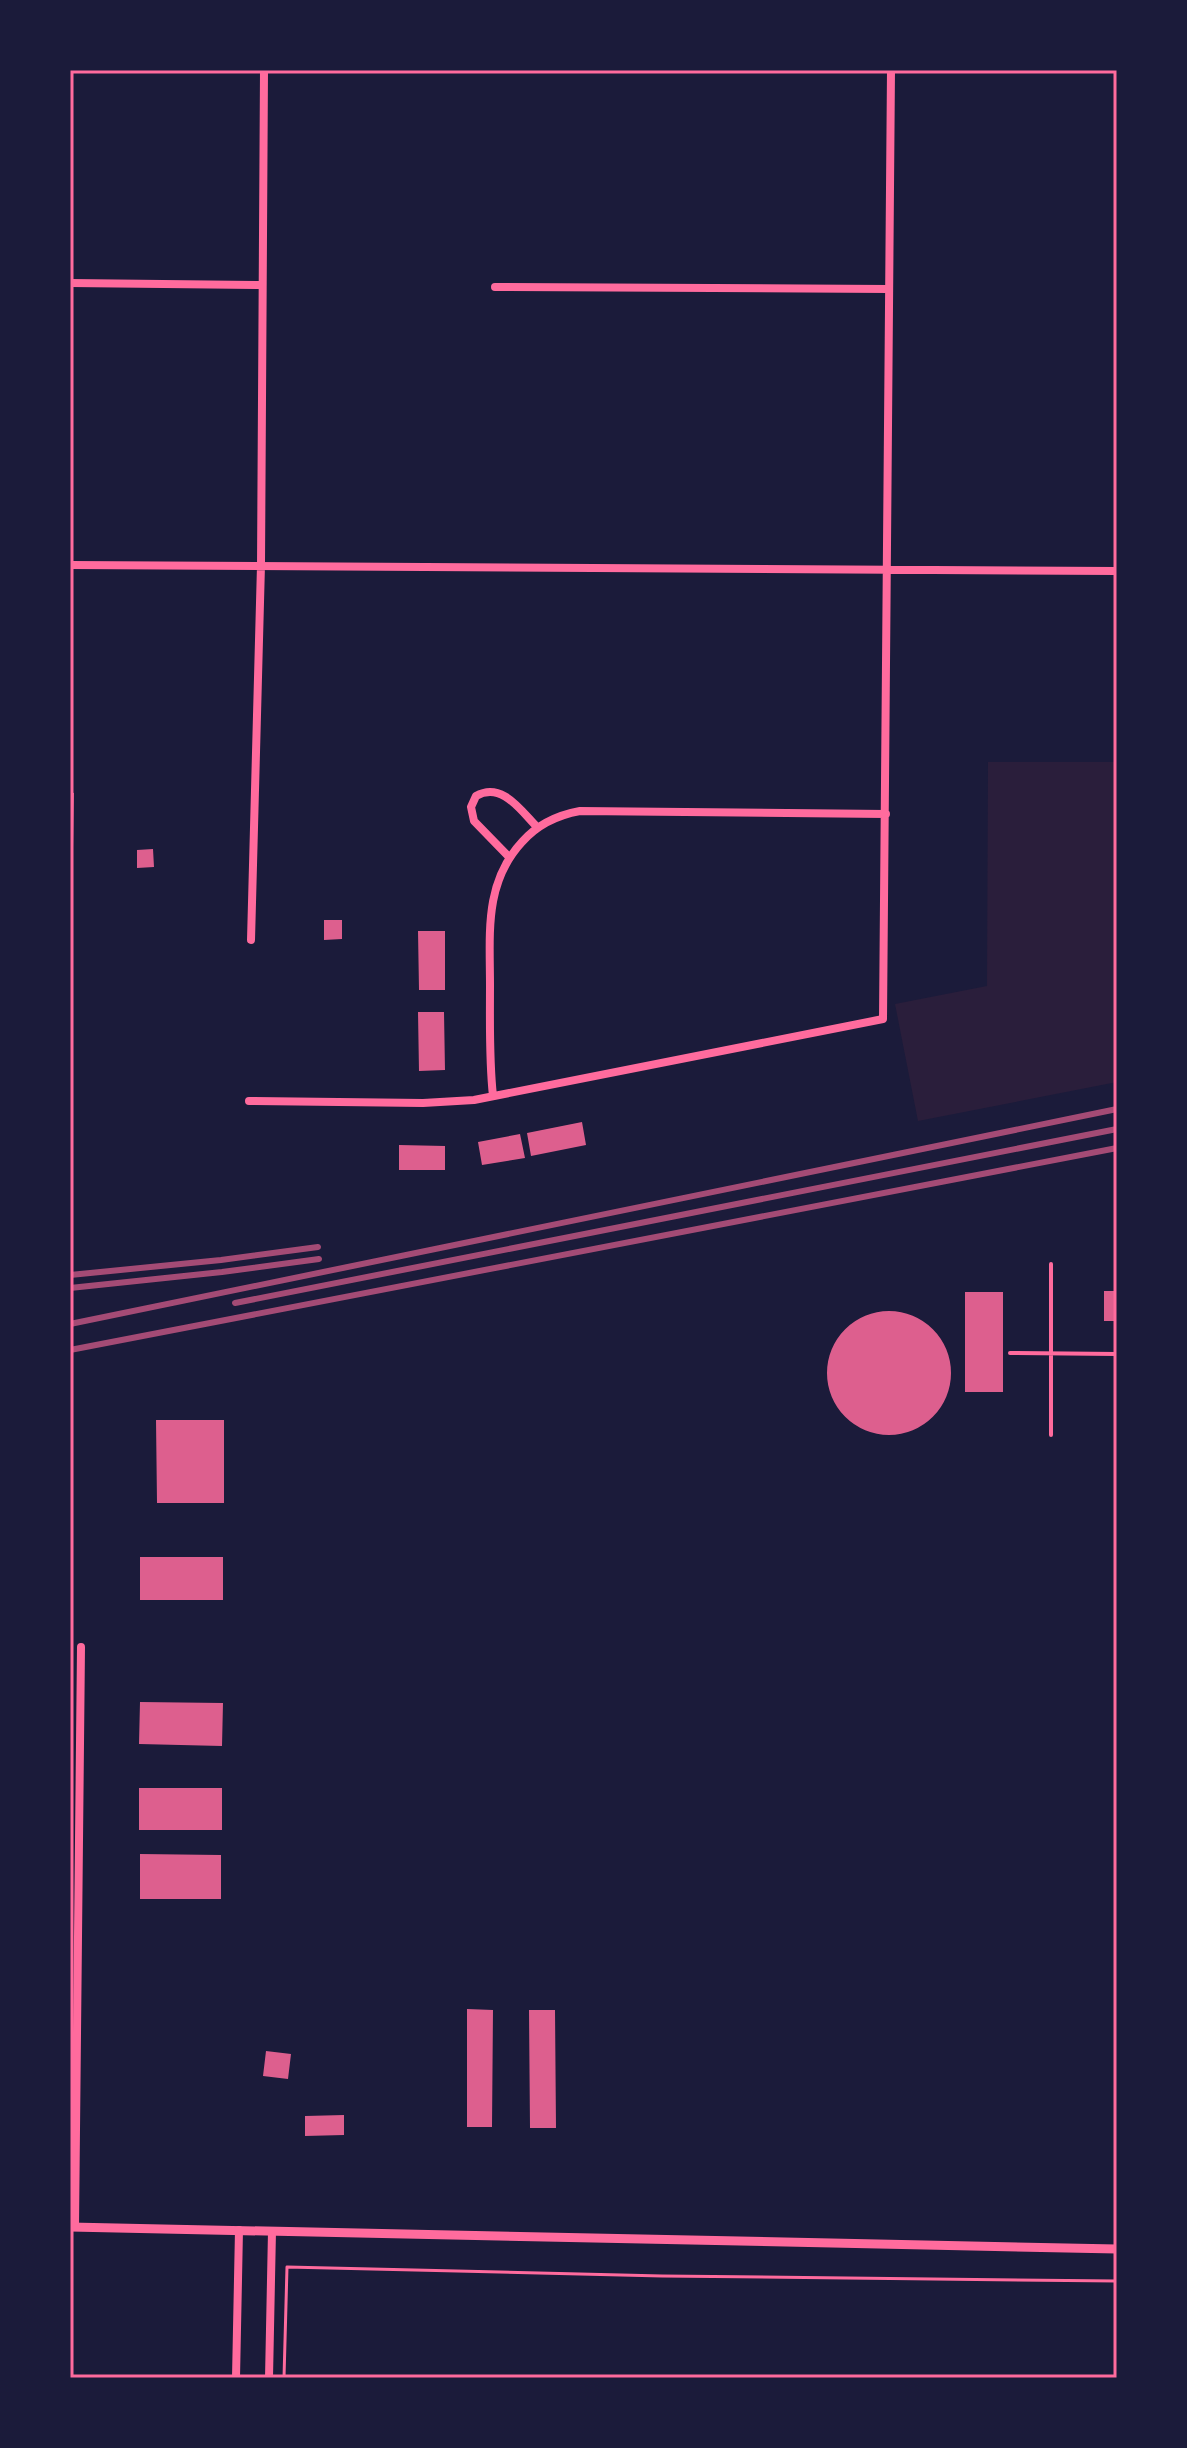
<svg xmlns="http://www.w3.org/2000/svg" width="1187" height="2448" font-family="Quicksand,sans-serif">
<rect width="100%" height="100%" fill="#1b1b3a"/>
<path fill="#2a1e3b" d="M1114 749H1117V1082L918 1121 895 1004 987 986 988 762H1114Z"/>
<path fill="#dd5f8e" d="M70 792 74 793 73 847H70Z
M153 849 154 867 137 868V850Z
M324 920H342V939L324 940Z
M418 931H445V990H419Z
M418 1012H444L445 1070 419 1071Z
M582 1122 586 1145 531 1156 527 1133Z
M520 1134 525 1158 482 1165 478 1142Z
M399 1145 445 1146V1170H399Z
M1104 1291H1117V1321H1104Z
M965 1292H1003V1392H965Z
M827 1373a62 62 0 1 1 124 0a62 62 0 1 1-124 0Z
M156 1420H224V1503H157Z
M140 1557H223V1600H140Z
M140 1702 223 1703 222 1746 139 1744Z
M139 1788H222V1830H139Z
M140 1854 221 1855V1899H140Z
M467 2009 493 2010 492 2127H467Z
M529 2010H555L556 2128H530Z
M266 2051 291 2054 288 2079 263 2076Z
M344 2115V2135L305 2136V2116Z"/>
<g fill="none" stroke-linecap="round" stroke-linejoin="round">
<path stroke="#ff6b9d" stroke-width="3" d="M284 2378 287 2267 662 2276 1117 2281"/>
<path stroke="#ff6b9d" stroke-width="4" d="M1010 1353 1117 1354
M1051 1435V1264"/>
<path stroke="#ff6b9d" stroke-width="8" d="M70 283 262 285
M495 287 889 289
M70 565 1117 571
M509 857 474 821 471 807 476 796C502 781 521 811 538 828
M251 940 261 565 264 70
M493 1096C489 1060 490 1023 490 986 490 933 484 883 522 842 537 825 558 815 580 811L886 814
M249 1101 423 1103 474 1100 883 1019 891 70
M75 2227 81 1647
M236 2378 239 2230
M269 2378 272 2231"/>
<path stroke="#ff6b9d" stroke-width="9" d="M70 2227 1117 2249"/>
<path stroke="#a44b75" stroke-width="6" d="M70 1275 221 1260 318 1247
M70 1288 222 1272 319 1259
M235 1303 1117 1129
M70 1324 1117 1109
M70 1350 1117 1148"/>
</g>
<rect width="1187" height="2448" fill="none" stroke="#1b1b3a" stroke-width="144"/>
<rect x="72" y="72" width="1043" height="2304" fill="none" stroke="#ff6b9d" stroke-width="3"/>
</svg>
